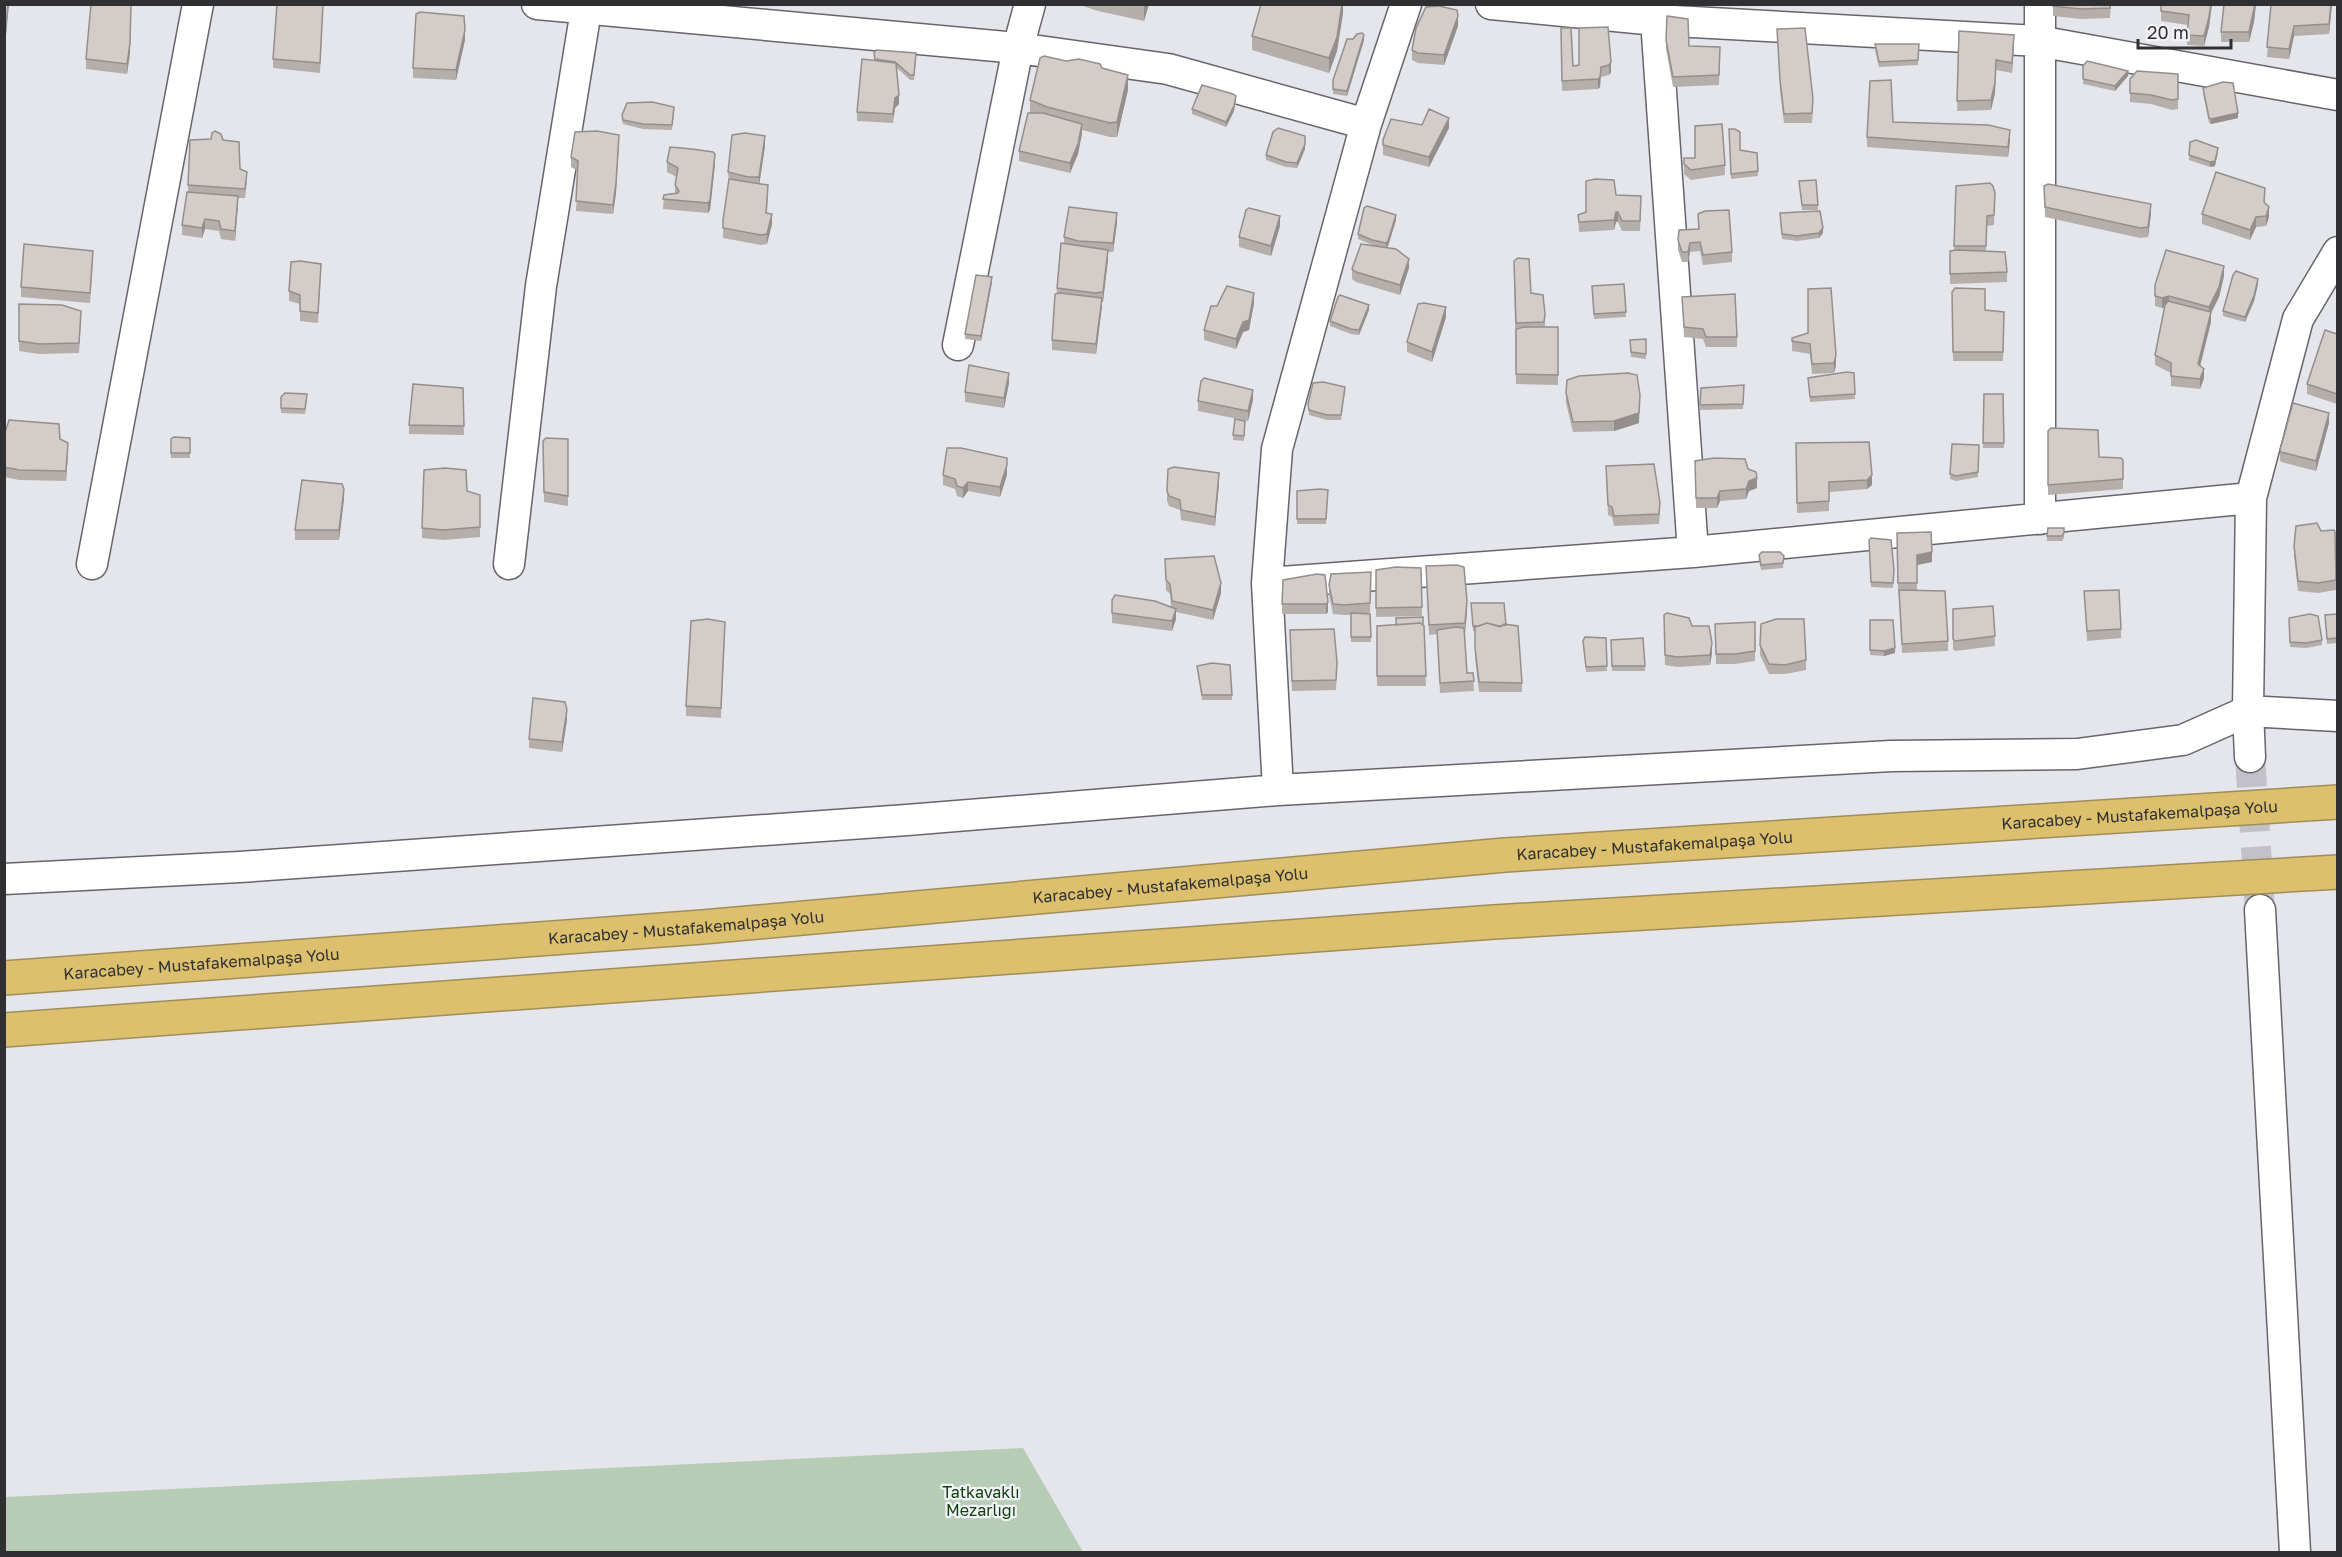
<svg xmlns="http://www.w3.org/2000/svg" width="2342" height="1557" font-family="'Golos Text',sans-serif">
<rect width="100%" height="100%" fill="#e5e5ec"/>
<path fill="#b7ccb5" d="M1023 1448 1083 1552H5V1497Z"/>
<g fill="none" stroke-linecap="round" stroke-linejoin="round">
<path stroke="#c1c1c7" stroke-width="30" stroke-dasharray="30 15" stroke-linecap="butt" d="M2250 757 2260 910"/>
<g stroke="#65656b" stroke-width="33">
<path id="minor" d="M537 4 1018 48 1168 69 1366 124
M1491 4 1656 20 2038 41 2338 95
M2040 4V519
M1656 20 1693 552
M958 345 1018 48 1030 4
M92 564 198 4
M509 564 541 286 587 4
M1267 583 1693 552 2251 498
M2250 757 2248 711 2251 498 2298 319 2338 252
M1278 790 1267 583 1277 449 1366 124 1406 4
M4 879 240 867 907 820 1278 790 1891 756 2077 754 2183 740 2248 711 2338 716
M2260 910 2295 1552"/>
</g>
<g stroke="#a08e59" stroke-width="36">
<g id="highway">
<path id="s1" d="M4 978 703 927 1505 855 2338 802"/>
<path d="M4 1030 1494 922 2338 872"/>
</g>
</g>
<use href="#minor" stroke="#fff" stroke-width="30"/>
<use href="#highway" stroke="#dcc06e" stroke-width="33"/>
</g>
<path fill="#b5afac" d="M1077 4H1149L1144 21 1098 11Z
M1343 4V13L1337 51 1329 73 1252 50V36Z
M2053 4H2111L2110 18 2081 19 2053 16Z
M2161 4H2212L2209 27 2204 46 2187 45 2188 25 2161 21Z
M2224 4H2256L2254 22 2249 42H2221V32Z
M2271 4H2332L2329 34 2294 36 2289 59 2267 57Z
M323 12 320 73 273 68V59Z
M1667 16 1689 46 1720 47 1719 85 1673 87 1666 49Z
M1458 26 1444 65 1418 63 1412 60V50Z
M1608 27 1611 72 1609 75 1601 77 1600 87 1598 89 1562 91 1561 28 1573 66 1579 65Z
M1777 29 1813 109 1812 123H1784L1780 90Z
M1959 31 2014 45 2012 73 1996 70 1995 93 1991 110 1957 111Z
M465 40 456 80 413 78V68Z
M1364 40 1347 96 1333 94V80Z
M1875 44H1919L1918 65 1879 67 1875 49Z
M130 53 127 74 86 69V59Z
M874 53 916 58 914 80H910L897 68 899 104 895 108 893 123 857 121V112L874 60Z
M1102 68 1128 90 1117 137H1110L1082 130 1078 154 1070 173 1019 161V151L1030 113V100Z
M2178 74V109L2172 110 2151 104 2130 102V79Z
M2128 76 2115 91 2083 84V79Z
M2203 88 2238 118 2211 124 2209 123 2203 93Z
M1236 101 1234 111 1226 127 1192 114V109Z
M674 112 672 130 643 129 623 124 622 120V115Z
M1893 122 2010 140 2008 157 1867 147V137Z
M1422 125 1449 128 1429 167 1383 155V140Z
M1729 129 1740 150 1757 153 1758 176 1731 179Z
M1305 136V149L1297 168 1286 167 1266 160V155Z
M211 139 223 140 240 169 247 182 245 198H238L235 241 221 239 219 231 205 229 202 238 182 235V225L188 192V185Z
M619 145 616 193 613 214 576 211 578 171 571 167V157Z
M765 146 759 184 768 195 767 213 772 224 767 244 761 245 723 238V220L729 182 728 172Z
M2218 153 2215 166 2210 167 2189 160V155Z
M1684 158 1725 165V175L1691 180 1684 174Z
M667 162 715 164 710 210 708 213 663 209 664 195 675 193V185L677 177 667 172Z
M1816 180 1818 210H1802L1799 181Z
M1956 186 1995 193 1994 225 1987 226 1986 251 2007 272V282L1950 284V251H1954Z
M2044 186 2151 214 2148 237 2140 238 2045 217Z
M1616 195 1641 206 1640 231H1622L1618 222H1616L1614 230 1579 232 1578 215 1586 212Z
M2265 197V203L2269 217 2266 226 2256 227 2250 240 2202 224V214Z
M1780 213 1823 233 1819 238 1797 241 1782 239Z
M1698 214 1732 252V262L1703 265 1700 251 1690 252 1688 262H1682L1678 250V240L1698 229Z
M1396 220 1388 246 1386 247 1409 268 1400 295 1356 282 1352 279V269L1372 245 1358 239V234Z
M1117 223 1113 252H1108L1103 302H1102L1096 354 1052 350V340L1057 288 1064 244V237Z
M1280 226 1271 256 1239 247V237Z
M93 261 90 303 21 297V287Z
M1514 261 1545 323V327H1558V385L1516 384Z
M321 274 318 323 300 321V304L289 301V291Z
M2224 276 2219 297 2211 313V322L2200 366 2204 378 2200 389 2171 386V373L2155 365V355L2165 307 2162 308 2155 306V285Z
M992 282 981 341 965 339V334Z
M2258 284 2254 301 2245 322 2223 316V311Z
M1592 291 1626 312V317L1594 319Z
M1952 292 1985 310 2004 312 2003 361H1953Z
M1682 297 1737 337V347H1706L1703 339 1684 337Z
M1254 303 1249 330 1243 332 1236 349 1204 340V330L1217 306Z
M19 304 81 321 79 353 39 354 19 351Z
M1369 310 1359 335 1351 334 1330 326V321Z
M1446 317 1432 362 1407 352V342Z
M1808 333 1836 365 1834 373 1812 374 1810 354 1792 351V338Z
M2337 334V404L2307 394V384Z
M1646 339V359L1631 357 1630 340Z
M1854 373 1855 399 1810 402 1808 378Z
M1009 383 1004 408 965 402V392Z
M1744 385 1743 409 1700 410 1701 388Z
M463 388 464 435 409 434V425Z
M1345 392 1341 420H1327L1309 415 1308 404Z
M1566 393 1639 423 1614 431 1573 432 1566 403Z
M1984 394H2003L2004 448H1983Z
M281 397 307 399 305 414 281 413Z
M1253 400 1248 421 1198 411V401Z
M2329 423 2316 471 2281 462 2280 460V450Z
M1245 426 1244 441 1233 440V435Z
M2048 431 2099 457 2123 460V489L2048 495Z
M4 436 60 439 68 453 66 481 19 480 4 477Z
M190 438V458H171V439Z
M568 439V506L544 502 543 441Z
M1869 442 1872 485 1867 489 1829 492V511L1797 513 1796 443Z
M1952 444 1979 445 1978 477 1956 481 1950 479Z
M1695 461 1748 469 1757 488 1749 491 1746 499 1720 501 1717 508H1696Z
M1606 466 1660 513 1659 524 1614 526 1612 517 1608 515Z
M943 475H1007L1000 497 968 491 963 498 957 496 955 489 943 485Z
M1219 483 1215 526 1181 520 1180 510 1169 506 1167 501V491Z
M1328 490 1326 524H1297V491Z
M467 491 480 495V537L443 540 422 538V528Z
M344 499 339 540H295V530Z
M2064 528V538L2062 541H2047V536Z
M2321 531 2335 532 2336 590 2318 593 2298 591 2294 556V546Z
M1897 533 1932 562 1917 565V590L1948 641V651L1902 653 1899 593H1898Z
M1869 540 1894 575 1893 588 1871 587Z
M1759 555 1784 556 1783 568 1761 570 1759 560Z
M1165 559 1221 593 1213 620 1176 612V619L1172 631 1112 623V600L1171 607 1170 594 1166 590Z
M1426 566 1467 611 1465 633H1464L1467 673H1473L1474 691 1440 693 1437 634 1429 635Z
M1421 568 1422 616 1376 617V570Z
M1371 572 1370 613 1363 614H1370L1371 642H1351V615H1344L1333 614 1329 595V585Z
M1325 575 1328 612 1326 614H1282V604Z
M2084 591 2121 629V638L2087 641Z
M1471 603 1506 625 1522 683V692H1479L1475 658V631H1473Z
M1993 606 1995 646 1955 651 1953 649V609Z
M2337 614V643L2327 644 2325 615Z
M1870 620 1895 653 1884 656 1870 655Z
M1755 622V661L1735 664H1716L1715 624Z
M2289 623 2322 640V645L2306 648 2290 647Z
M1761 624 1806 660V670L1785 674H1769L1760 655Z
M1423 625 1426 686H1377V626Z
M1664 625 1692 626 1712 653 1710 665 1677 667 1665 665Z
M1290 630 1337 672 1336 690 1292 691Z
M725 632 721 718 686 716V706Z
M1606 638 1607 671 1586 672 1583 641Z
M1643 638 1645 671H1612L1611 640Z
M1230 665 1232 700H1202L1197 666Z
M567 720 562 752 529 748V739Z"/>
<path fill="#948f8c" d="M8 4H9L5 46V36Z
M131 4 130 53 127 74V64Z
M1144 4H1149L1144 21Z
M1342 4H1343V13L1337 51 1329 73V58Z
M2211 4H2212L2209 27 2204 46V36Z
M2255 4H2256L2254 22 2249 42V32Z
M2331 4H2332L2329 34V24Z
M1458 16V26L1444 65V55Z
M2294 26V36L2289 59V49Z
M465 30V40L456 80V70Z
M1364 35V40L1347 96V91Z
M2014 35V45L2012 73V63Z
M1996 60 1995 93 1991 110V100Z
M1611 62V72L1609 75V65Z
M1601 67 1600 87 1598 89V79Z
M2128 71V76L2115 91V86Z
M1128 75V90L1117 137V122Z
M899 95V104L895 108 893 123 895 98Z
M1236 96 1234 111 1226 127V122Z
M2238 113V118L2211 124V119Z
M1449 118V128L1429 167V157Z
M1082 124V134L1078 154 1070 173V163Z
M2010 130V140L2008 157V147Z
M619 135 616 193 613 214V205Z
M765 136V146L759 187V177Z
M1305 144V149L1297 168V163Z
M2218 148 2215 166 2210 167V162Z
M715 154V164L710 210 708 213V203Z
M238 196V206L235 241V231Z
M2151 204V214L2148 237V227Z
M2269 207V217L2266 226V216Z
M1616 212H1618V222H1616L1614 230V220Z
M1117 213V223L1113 252V243Z
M772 214V224L767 244V234Z
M1396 215V220L1388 246 1386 248V243Z
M1280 216V226L1271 256V246Z
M2256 217V227L2250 240V230Z
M205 219V229L202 238V228Z
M1823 228V233L1819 238V233Z
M1690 243V252L1688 262V252Z
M1108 250V260L1103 302V292Z
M1409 259V268L1400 295V285Z
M2224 266V276L2219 297 2211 313V322L2198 374V364L2209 317V307Z
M992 277V282L981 341V336Z
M2258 279V284L2254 301 2245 322V317Z
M1254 293V303L1249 330 1243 332 1236 349V339Z
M2169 296V306L2162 308V298Z
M1102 298V307L1096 354V344Z
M1369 305V310L1359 335V330Z
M1446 307V317L1432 362V352Z
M1836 355V365L1834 373V363Z
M2204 369V378L2200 389V379Z
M1009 373V383L1004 408V398Z
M1253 390V400L1248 421V411Z
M1640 395 1639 423 1614 431V421Z
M2329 413V423L2316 471V461Z
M68 443V453L66 481V471Z
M1007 465V475L1000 497V487Z
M1219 473V483L1215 526V517Z
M1872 475V485L1867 489V480Z
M1757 478V488L1749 491 1746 499V489L1749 481Z
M968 482V491L963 498V488Z
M344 489V499L339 540V530Z
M1720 491V501L1717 508V498Z
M1932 552V562L1917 565V593V555Z
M1221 583V593L1213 620V610Z
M1467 601V611L1465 633V623Z
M1328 602V612L1326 614V604Z
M1176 609V619L1172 631V621Z
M1712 643V653L1710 665V655Z
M1895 648V653L1884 656V651Z
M567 710V720L562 752V742Z"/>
<path fill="#d3ccc8" stroke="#948f8c" stroke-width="1.5" d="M4 4H8L5 36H4Z
M91 4H131L130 43 127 64 86 59Z
M277 4H323L320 63 273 59Z
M1261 4H1342L1337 37 1329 58 1252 36Z
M2053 4H2110V8L2081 9 2053 6Z
M2161 4H2211L2209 17 2204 36 2187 35 2189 15 2161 11Z
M2224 4H2255L2249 32H2221Z
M2271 4H2331L2329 24 2294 26 2289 49 2267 47Z
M1439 6 1457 10 1458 16 1444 55 1418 53 1412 50 1416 28 1426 7Z
M420 12 464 16 465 30 456 70 413 68 416 14Z
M1667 16 1688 19 1689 46 1720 47 1719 75 1673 77 1666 40Z
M1608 27 1611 62 1609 65 1601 67 1600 77 1598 79 1562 81 1561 28H1571L1573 66 1579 65V28Z
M1805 28 1813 99 1812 113 1784 114 1780 80 1777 29Z
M1959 31 2014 35 2012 63 1996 60 1995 83 1991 100 1957 101Z
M1362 33 1364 35 1347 91 1333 89V80L1347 39H1353L1357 34Z
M1875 44H1919L1918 60 1879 62Z
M876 50 916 53 914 75H910L895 62 875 59 874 53Z
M1044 56 1066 61 1079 59 1100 64 1102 68 1128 75 1117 122 1110 123 1047 107 1030 100 1040 58Z
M862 59 896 63 899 95 895 98 893 114 857 112Z
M2087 61 2128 71 2115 86 2083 79V66Z
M2137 71 2178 74V99L2172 100 2151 95 2130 93V79Z
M1891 80 1893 122 1988 125 2010 130 2008 147 1867 137 1870 81Z
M2223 82 2233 83 2238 113 2211 119 2209 118 2203 88Z
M1202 85 1233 94 1236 96 1234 106 1226 122 1192 109Z
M652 102 674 107 672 125 643 124 623 120 622 115 627 103Z
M1429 109 1449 118 1429 157 1383 145V140L1391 119 1422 125Z
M1028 113H1043L1082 124 1078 144 1070 163 1019 151Z
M1722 124 1725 165 1691 170 1684 164V158H1695V126Z
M1278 128 1305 136V144L1297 163 1286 162 1266 155 1273 132Z
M1729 129H1735L1740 132V150L1757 153 1758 171 1731 174Z
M215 131 221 134 223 140 239 142 240 169 247 172 245 189 188 185 190 140 211 139 212 133Z
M597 131 619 135 616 183 613 205 576 201 578 161 571 157 575 132Z
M745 133 765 136 759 177H748L728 172 732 135Z
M2196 140 2218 148 2215 161 2210 162 2189 155 2190 142Z
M670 147 692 149 713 152 715 154 710 200 708 203 663 199 664 195 678 193 679 191 675 185 678 168 667 162Z
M2216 172 2265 188 2264 202 2269 207 2266 216 2256 217 2250 230 2202 214Z
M729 179 768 185 766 213 772 214 767 234 761 235 723 228V220Z
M1595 179 1614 180 1616 195 1641 196 1640 221H1622L1618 212H1616L1614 220 1579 222 1578 215 1586 212V181Z
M1816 180 1818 205H1802L1799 181Z
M1990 183 1993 186 1995 193 1994 215 1987 216 1986 246H1954L1956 186Z
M2048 184 2151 204 2148 227 2140 228 2045 207 2044 186Z
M187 192 238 196 235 231 221 229 219 221 205 219 202 228 182 225Z
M1367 206 1396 215 1388 241 1386 243 1372 240 1358 234 1364 208Z
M1069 207 1117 213 1113 243 1078 241 1064 237Z
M1249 208 1280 216 1271 246 1239 237 1246 210Z
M1729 210 1732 252 1703 255 1700 242 1690 243 1688 252H1682L1678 240 1679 230 1699 229 1698 214 1705 211Z
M1820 211 1823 228 1819 233 1797 236 1782 234 1780 213Z
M1061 243 1108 250 1103 292 1095 293 1057 288Z
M24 244 93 251 90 293 21 287Z
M1361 244 1396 249 1409 259 1400 285 1356 272 1352 269Z
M1957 250 2005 252 2007 272 1950 274V251Z
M2166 250 2224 266 2219 287 2209 307 2169 296 2162 298 2155 296V285Z
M1518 258 1529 259 1531 293 1543 295 1545 314 1544 322 1516 323 1514 261Z
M300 261 321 264 318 313 300 311V295L289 291 291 262Z
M2236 271 2258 279 2254 296 2245 317 2223 311 2233 275Z
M976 275 992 277 981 336 965 334Z
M1624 284 1626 312 1594 314 1592 286Z
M1227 286 1254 293 1249 320 1243 322 1236 339 1204 330 1211 306H1217Z
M1831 288 1836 355 1834 363 1812 364 1810 344 1792 341V338L1808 333V289Z
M1955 288 1985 289V310L2004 312 2003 352H1953L1952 292Z
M1060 293 1102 298 1096 344 1052 340 1055 294Z
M1735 294 1737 337H1706L1703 329 1684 327 1682 297Z
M1340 295 1369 305 1359 330 1351 329 1330 321 1338 297Z
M2168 301 2211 312 2198 364 2204 369 2200 379 2171 376V363L2155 355 2165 305Z
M1424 303 1446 307 1432 352 1407 342 1418 304Z
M19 304 62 305 81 311 79 343 39 344 19 341Z
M1524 327H1558V375L1516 374V329Z
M2325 330 2337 334V394L2307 384Z
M1646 339V354L1631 352 1630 340Z
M969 365 1009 373 1004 398 965 392Z
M1847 372 1854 373 1855 394 1810 397 1808 378Z
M1628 373 1637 375 1640 395 1639 413 1614 421 1573 422 1566 393 1567 380 1579 376Z
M1204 378 1253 390 1248 411 1198 401 1201 381Z
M1323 382 1345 387 1341 415H1327L1309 410 1308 404 1313 383Z
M413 384 463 388 464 426 409 425Z
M1744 385 1743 404 1700 405 1701 388Z
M285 393 307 394 305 409 281 408V397Z
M1984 394H2003L2004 443H1983Z
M2293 403 2329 413 2316 461 2281 452 2280 450Z
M1235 419 1245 421 1244 436 1233 435Z
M9 420 59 424 60 439 68 443 66 471 19 470 4 467V436Z
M2051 428 2098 430 2099 457 2121 458 2123 460V479L2048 485V431Z
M174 437 190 438V453H171V439Z
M546 438 568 439V496L544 492 543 441Z
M1869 442 1872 475 1867 480 1829 482V501L1797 503 1796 443Z
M1952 444 1979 445 1978 472 1956 476 1950 474Z
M947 448H961L1007 458V465L1000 487 968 482 963 488 957 486 955 479 943 475Z
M1714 458 1745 459 1748 469 1756 472 1757 478 1749 481 1746 489 1720 491 1717 498H1696L1695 461Z
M1654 464 1660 503 1659 514 1614 516 1612 507 1608 505 1606 466Z
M1174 467 1219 473 1215 517 1181 510 1180 500 1169 496 1167 491 1168 469Z
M445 468 466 470 467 491 480 495V527L443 530 422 528 424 470Z
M302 480 342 484 344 489 339 530H295Z
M1320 489 1328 490 1326 519H1297V491Z
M2317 523 2321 531 2334 530 2335 532 2336 580 2318 583 2298 581 2294 546 2296 526Z
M2048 528H2064V533L2062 536H2047Z
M1931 532 1932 552 1917 555V583H1898L1897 533Z
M1871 538 1891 540 1894 570 1893 583 1871 582 1869 540Z
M1762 552H1780L1784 556 1783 563 1761 565 1759 555Z
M1214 556 1221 583 1213 610 1172 601 1170 584 1166 580 1165 559Z
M1457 565 1464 567 1467 601 1465 623 1429 625 1426 566Z
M1396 567 1421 568 1422 607 1376 608V570Z
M1371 572 1370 603 1344 605 1333 604 1329 585 1331 574Z
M1317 574 1325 575 1328 602 1326 604H1282L1283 580Z
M1899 590 1945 591 1948 641 1902 644Z
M2119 590 2121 629 2087 631 2084 591Z
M1115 595 1155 601 1176 609 1172 621 1112 613V600Z
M1471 603H1504L1506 625 1499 626 1487 623 1479 626H1473Z
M1993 606 1995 636 1955 641 1953 639V609Z
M1351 613 1370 614 1371 637H1351Z
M1667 613 1689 618 1692 626H1709L1712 643 1710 655 1677 657 1665 655 1664 615Z
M2310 614 2318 616 2322 640 2306 643 2290 642 2289 618Z
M2337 614V638L2327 639 2325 615Z
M1423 617V625L1420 623 1396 625V618Z
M708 619 725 622 721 708 686 706 691 621Z
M1776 619H1804L1806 660 1785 665 1769 664 1760 645 1761 624Z
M1870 620H1893L1895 648 1884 651 1870 650Z
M1755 622V651L1735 654H1716L1715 624Z
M1420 623 1424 626 1426 676H1377V626Z
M1487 623 1500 627 1504 624 1518 626 1522 683 1479 682 1475 648V627Z
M1455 627 1464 628 1467 673H1473L1474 681 1440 683 1437 630Z
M1334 629 1337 662 1336 680 1292 681 1290 630Z
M1585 637 1606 638 1607 666 1586 667 1583 641Z
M1643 638 1645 666H1612L1611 640Z
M1212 663 1230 665 1232 695H1202L1197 666Z
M533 698 565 702 567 710 562 742 529 739Z"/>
<g text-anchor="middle" stroke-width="4.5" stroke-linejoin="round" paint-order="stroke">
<g font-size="16" fill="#303032" stroke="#f2f2f9">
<text dy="6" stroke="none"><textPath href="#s1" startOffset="2142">Karacabey - Mustafakemalpaşa Yolu</textPath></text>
<text dy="6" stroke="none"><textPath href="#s1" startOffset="1656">Karacabey - Mustafakemalpaşa Yolu</textPath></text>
<text dy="6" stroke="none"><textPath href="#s1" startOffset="1170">Karacabey - Mustafakemalpaşa Yolu</textPath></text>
<text dy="6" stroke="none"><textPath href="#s1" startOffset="684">Karacabey - Mustafakemalpaşa Yolu</textPath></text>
<text dy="6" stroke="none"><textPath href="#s1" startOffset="198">Karacabey - Mustafakemalpaşa Yolu</textPath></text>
</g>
<g font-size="16" fill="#12410e" stroke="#f2f2f9">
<text x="981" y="1498">Tatkavaklı<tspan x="981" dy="18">Mezarlığı</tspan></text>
</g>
</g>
<rect width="2342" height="1557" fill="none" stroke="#303032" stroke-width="12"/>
<path d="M2138 39v9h93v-9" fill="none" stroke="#303032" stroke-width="3"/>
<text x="2147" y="39" font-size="18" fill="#303032" stroke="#f2f2f9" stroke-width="4.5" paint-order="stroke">20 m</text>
</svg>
